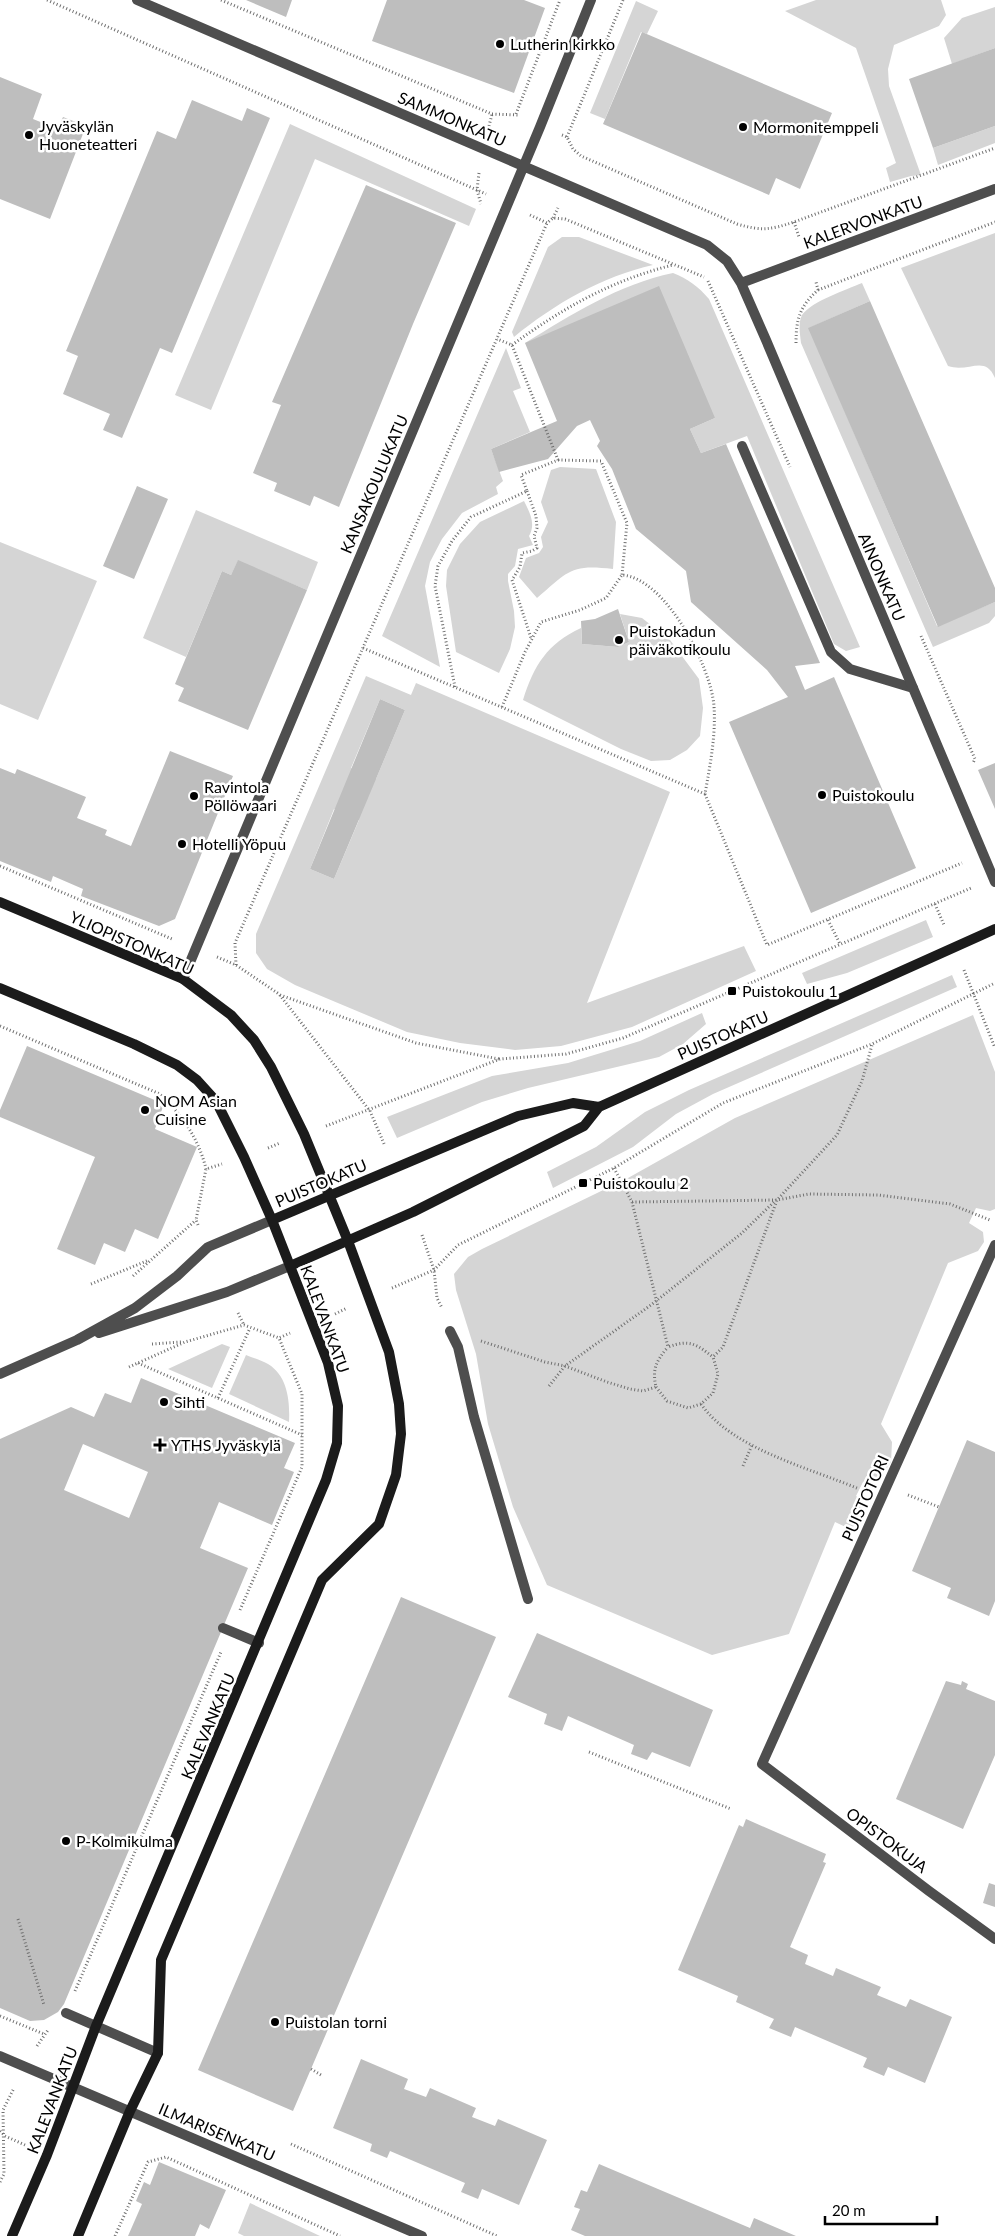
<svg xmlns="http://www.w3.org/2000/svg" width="995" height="2236" font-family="Lato,sans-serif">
<rect width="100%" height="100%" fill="#fff"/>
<path fill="#d5d5d5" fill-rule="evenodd" d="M816 0H941L946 15 939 26 894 45 888 69 889 86 921 175 911 176 890 182 886 168 896 163 856 48 785 11Z
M636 1 658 11 647 34 641 32 605 119 590 113Z
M995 7V48L952 64 944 38 962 18Z
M290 124 476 209 469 226 315 159 211 410 175 395Z
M995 126V143L938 165 933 148Z
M995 233V378C985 354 969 373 948 366L901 268Z
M562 237H579L653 265C603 276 554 304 514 337L512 332 548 247Z
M673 273C688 279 698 286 709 299L860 647 846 651 834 644 747 436 701 453 690 429 715 418 525 343C571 315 619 284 673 273Z
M862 283 870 301 809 328 937 626 995 602V616L989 623 933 647 801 343C800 334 798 323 802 315 812 301 846 290 862 283Z
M506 348 521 388 513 391 530 432 491 449 503 481 496 487 498 494 462 513 442 539 430 562 425 586 440 667 382 636Z
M560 467 596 469 616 522 613 569C570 564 569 571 537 598L519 577 526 558 539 553 543 547 541 537 548 522 541 502 551 470Z
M524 501C530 513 536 524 529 536L533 545 518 549 515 566 508 574V581L514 611 515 627 510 649 499 673 456 652 446 586 447 570 460 544 480 522Z
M196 510 318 562 307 590 238 561 231 575 222 571 186 657 143 638Z
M0 542 97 581 38 720 0 704Z
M620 614 642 618 670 640 699 679 703 708 700 736 687 750 670 760 651 761 621 749 523 700C534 665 547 644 581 628L582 644 618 647 629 642Z
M366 676 411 695 416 683 670 792 587 1003 744 946 756 971 632 1027 561 1046 515 1050 460 1043 407 1032 295 985 267 969 256 953V934ZM380 699 405 710 376 779 351 768ZM334 809 359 820 334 879 310 869Z
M926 920 933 937 847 973 807 984 802 973Z
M952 975 957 987 713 1094 676 1114 633 1147 553 1188 547 1172 596 1147 645 1112 689 1090Z
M702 1013 706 1024 683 1044 659 1057 528 1088 482 1102 397 1138 387 1117 492 1076 568 1063 640 1041Z
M973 1015 995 1072V1209L990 1211 976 1208 969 1223 983 1232 984 1242 978 1251 948 1263 881 1424 892 1442 891 1462 878 1481 863 1482 856 1496 866 1504C866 1517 860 1521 850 1529L835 1522 789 1634 712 1655 547 1585 513 1507 488 1424 476 1354 456 1290 454 1274 468 1257 482 1249 628 1178 735 1118Z
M222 1344 230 1347 212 1388 168 1369Z
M246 1355C253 1358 261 1360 268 1364 288 1376 290 1402 289 1422L229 1394Z
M250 2203 320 2236H244L238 2233Z"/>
<path fill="#bebebe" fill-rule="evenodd" d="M246 0H292L286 17Z
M387 0H524L545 8 514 93 372 41Z
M642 32 832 113 800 189 776 178 769 195 603 124Z
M995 48V126L933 148 909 79Z
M0 77 42 94 33 119 58 129 63 117 86 126 50 219 0 199Z
M192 100 242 121 247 108 270 118 172 353 160 348 122 438 103 430 110 414 63 394 78 356 66 351 157 131 176 139Z
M366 185 456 223 413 324 339 507 314 496 310 506 274 491 277 483 253 473 281 405 272 402Z
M659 286 715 418 690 429 701 453 726 444 820 663 795 666 805 690 834 677 916 868 811 913 729 722 788 697 767 670 691 602 686 571 636 529 612 469 597 446 600 441 590 420 577 426 548 459 499 472 491 449 557 421 525 343Z
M870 301 995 588V602L938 627 808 328Z
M137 486 168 499 134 579 103 566Z
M238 560 307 590 248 730 178 701 184 688 175 684 222 571 231 575Z
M618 609 629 642 618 647 582 644 581 621 595 619Z
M380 699 405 710 334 879 310 869Z
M170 751 233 776 175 919 159 926 81 896 83 889 53 876 51 882 0 861V768L15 774 17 769 86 797 77 818 107 830 105 835 131 846Z
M995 763V809L978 770Z
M27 1046 164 1104 155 1129 197 1147 158 1239 135 1229 125 1252 104 1243 95 1265 57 1249 95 1157 0 1117V1110Z
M141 1378 295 1443 284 1468 294 1472 272 1525 219 1502 200 1548 248 1568 64 2004 58 2012 44 2020 30 2021 0 2008V1439L71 1407 94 1417 105 1393 131 1403ZM83 1444 148 1472 129 1518 64 1490Z
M967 1440 995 1452V1601L989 1616 947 1598 951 1588 912 1571Z
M401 1597 496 1637 293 2111 198 2070Z
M537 1633 713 1710 690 1767 652 1752 647 1760 631 1754 634 1745 568 1716 562 1731 544 1724 547 1714 508 1697Z
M946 1681 961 1685 962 1681 968 1684 966 1689 995 1701V1755L963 1829 896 1799Z
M746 1819 826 1854 823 1862 826 1863 790 1947 808 1955 805 1964 833 1976 836 1968 881 1987 877 1995 906 2007 910 1999 952 2017 925 2083 888 2067 884 2076 863 2067 867 2058 795 2027 791 2037 769 2028 774 2019 736 2002 738 1996 678 1970 739 1825 743 1827Z
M989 1883 995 1885V1907L983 1903Z
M361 2059 408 2079 404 2089 426 2097 430 2088 476 2108 472 2117 495 2126 498 2119 547 2140 519 2205 482 2189 478 2199 461 2192 465 2183 390 2151 387 2158 370 2151 372 2144 333 2128Z
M159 2162 226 2190 209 2229 200 2224 195 2236H128L142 2204 136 2201 144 2182 150 2185Z
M599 2164 750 2228 754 2218 796 2236H585L571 2230 580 2209 574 2207 581 2190 587 2192Z"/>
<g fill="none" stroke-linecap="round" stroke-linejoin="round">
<path stroke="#707070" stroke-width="3" stroke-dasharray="1 2.5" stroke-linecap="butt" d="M47 0 486 194
M221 0 492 114 518 115
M516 114 560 0
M489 126 492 114
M562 135 567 137 573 149 581 156 737 224C761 231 770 230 794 222L995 148
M567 137 623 0
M479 173 477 190 481 204
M530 215 547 223 553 218 565 219 704 277
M553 218 558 208
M794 222 799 237
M708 281 790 467
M818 290 995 222
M796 343C796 319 800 306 818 290L816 282
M512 345C563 308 612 280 673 265
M558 460 601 461 627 523 622 575
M527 491 536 516 537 528 534 536 537 548 532 551 522 553 520 567 512 580 531 638
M921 636 975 759 973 763
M363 648 705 794C710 765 716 736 714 706 711 667 666 578 622 575L606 598 580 610 541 622 525 652 502 707
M455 687 435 586 438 566 452 541 471 517 527 491 521 475 558 460 512 345 497 339
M705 794 767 945 962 863
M0 866 172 939
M935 904 944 925
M828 920 840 944
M217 957 236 965 279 994 370 1111 385 1146
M236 965 235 943 547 223
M964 970 995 1048
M280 995 416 1043 499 1059
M0 1026 160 1094C182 1115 199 1139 206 1169
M326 1126 500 1059 566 1054 623 1038 971 888
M268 1148 280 1143
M614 1168 632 1202 668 1347C690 1339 696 1344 713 1357
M632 1202 777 1200 809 1194 878 1195 950 1204 990 1220
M198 1225 196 1220 206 1169 222 1164
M422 1235 434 1270 437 1298 442 1308
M133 1276 196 1220
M91 1284 149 1260
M392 1288 434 1270 458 1245 614 1168 723 1103 872 1044 995 983
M238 1313 244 1325
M335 1314 347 1308
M481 1341 545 1362 565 1366 607 1382 630 1389 643 1391 656 1387C652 1369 656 1361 668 1347
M152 1344 181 1342
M138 1363 302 1435
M129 1367 185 1342 244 1325 279 1338 290 1333
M549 1386 565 1366 651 1305 742 1233 776 1200
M656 1387 667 1401 688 1408 701 1404 713 1393 718 1374 713 1357 723 1347 777 1200 837 1135 862 1081 872 1045
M218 1398 250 1328
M701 1404C732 1449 810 1468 859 1489
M743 1466 752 1445
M908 1495 939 1507
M240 1610 302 1467V1394L279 1338
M589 1752 731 1809
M18 1919 44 2005
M75 1991 221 1652
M0 2016 44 2034
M37 2046 48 2030
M311 2069 321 2075
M0 2131 5 2136 25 2145
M291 2144 497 2236
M0 2182 4 2174 3 2110 14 2088
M115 2236 148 2162 166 2157 340 2236"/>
<path stroke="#4e4e4e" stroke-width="10" d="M742 446 831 652 850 669 913 688
M223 1628 259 1643"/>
<path stroke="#4e4e4e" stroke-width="10" d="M137 0 707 245 727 261 741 283 766 340 995 882
M741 283 995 189
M183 979 540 127 591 0
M995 1245 762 1764 929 1891 995 1939
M450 1331 458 1347 474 1417 528 1599
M99 1333 227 1292 290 1266
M0 1374 77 1340 135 1308 177 1276 208 1247 272 1220
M66 2013 158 2053
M0 2056 422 2236"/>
<path stroke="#1b1b1b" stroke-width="10" d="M0 902 183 979 231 1015 254 1040 271 1067 304 1134 348 1241 389 1352 399 1404 401 1434 396 1475 379 1524 322 1580 161 1960 158 2053 130 2111 78 2236
M0 988 134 1044 177 1065 197 1080 216 1101 244 1157 272 1220 328 1363 338 1406 337 1443 326 1480 96 2026 47 2155 12 2236
M272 1220 518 1116 573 1103 599 1107
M290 1266 413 1212 584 1126 599 1107 995 929"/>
</g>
<g fill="#000" stroke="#fff" stroke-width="2">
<circle cx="500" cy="44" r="5"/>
<circle cx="743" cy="127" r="5"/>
<circle cx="29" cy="135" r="5"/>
<circle cx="619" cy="640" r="5"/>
<circle cx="822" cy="795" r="5"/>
<circle cx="194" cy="796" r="5"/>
<circle cx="182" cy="844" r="5"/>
<rect x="727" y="986" width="10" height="10" rx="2.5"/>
<circle cx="145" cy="1110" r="5"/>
<rect x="578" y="1178" width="10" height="10" rx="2.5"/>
<circle cx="164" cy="1402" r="5"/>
<path d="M157.5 1437.5h5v5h5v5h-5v5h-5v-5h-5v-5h5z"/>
<circle cx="66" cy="1841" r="5"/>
<circle cx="275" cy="2022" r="5"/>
</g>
<g text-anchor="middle" stroke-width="5" stroke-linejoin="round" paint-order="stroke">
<g font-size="16" fill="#000" stroke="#fff" text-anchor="start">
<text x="510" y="50">Lutherin kirkko</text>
<text x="39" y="132">Jyväskylän<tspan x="39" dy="18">Huoneteatteri</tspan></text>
<text x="753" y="133">Mormonitemppeli</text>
<text x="629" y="637">Puistokadun<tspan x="629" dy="18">päiväkotikoulu</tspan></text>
<text x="204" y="793">Ravintola<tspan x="204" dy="18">Pöllöwaari</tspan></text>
<text x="832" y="801">Puistokoulu</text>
<text x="192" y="850">Hotelli Yöpuu</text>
<text x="742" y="997">Puistokoulu 1</text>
<text x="155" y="1107">NOM Asian<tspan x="155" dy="18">Cuisine</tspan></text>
<text x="593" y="1189">Puistokoulu 2</text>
<text x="174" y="1408">Sihti</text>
<text x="171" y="1451">YTHS Jyväskylä</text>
<text x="76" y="1847">P-Kolmikulma</text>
<text x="285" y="2028">Puistolan torni</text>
</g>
<g font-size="16" fill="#000" stroke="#fff">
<text transform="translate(452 119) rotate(23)" y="6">SAMMONKATU</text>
<text transform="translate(863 222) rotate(-20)" y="6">KALERVONKATU</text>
<text transform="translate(374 484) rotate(-67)" y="6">KANSAKOULUKATU</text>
<text transform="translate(882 577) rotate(67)" y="6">AINONKATU</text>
<text transform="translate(132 943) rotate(24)" y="6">YLIOPISTONKATU</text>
<text transform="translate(723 1035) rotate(-24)" y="6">PUISTOKATU</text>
<text transform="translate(321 1183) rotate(-23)" y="6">PUISTOKATU</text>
<text transform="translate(325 1319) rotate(70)" y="6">KALEVANKATU</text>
<text transform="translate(865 1498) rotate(-66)" y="6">PUISTOTORI</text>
<text transform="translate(208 1726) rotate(-67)" y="6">KALEVANKATU</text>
<text transform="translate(887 1840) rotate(37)" y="6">OPISTOKUJA</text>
<text transform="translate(52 2100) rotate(-69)" y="6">KALEVANKATU</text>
<text transform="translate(217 2132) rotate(23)" y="6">ILMARISENKATU</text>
</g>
</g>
<path d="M825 2216v8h112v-8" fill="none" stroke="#000000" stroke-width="2.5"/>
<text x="832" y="2216" font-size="15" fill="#000000" stroke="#ffffff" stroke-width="4" paint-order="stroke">20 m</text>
</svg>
